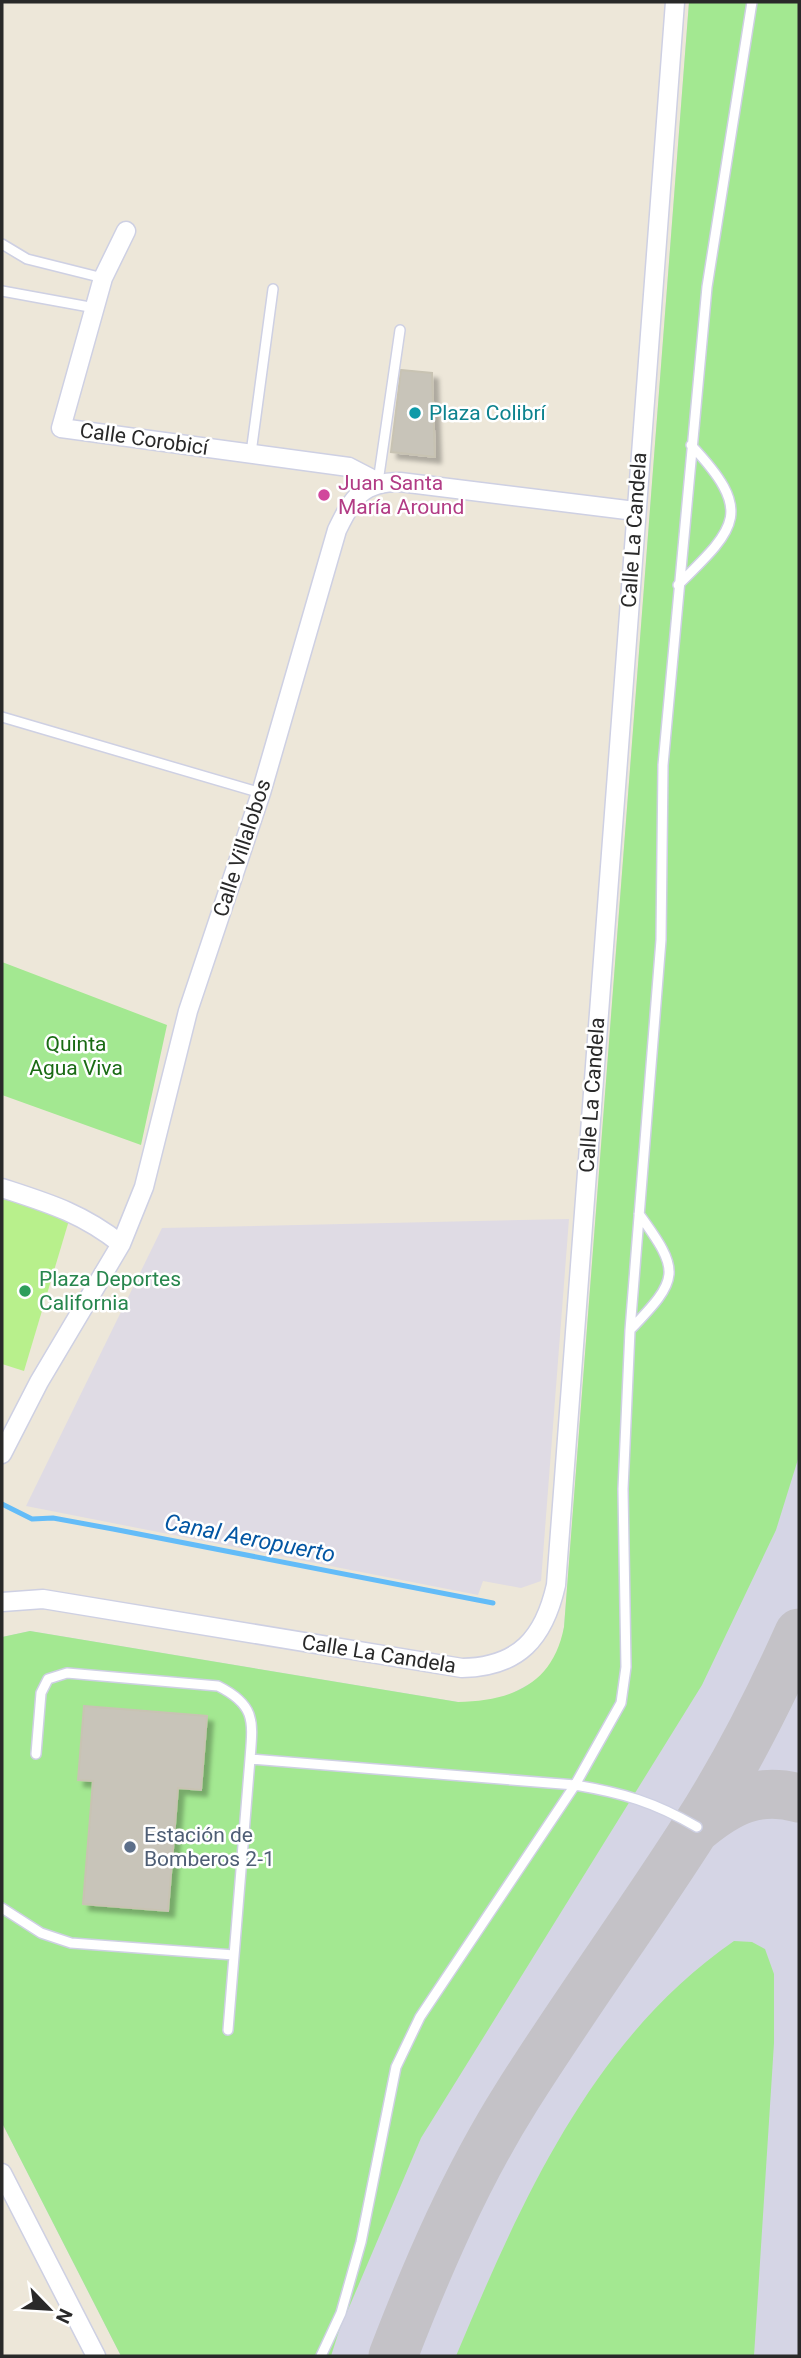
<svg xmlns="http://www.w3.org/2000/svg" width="801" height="2358" font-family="Roboto,sans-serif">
<defs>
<filter id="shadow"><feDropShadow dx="6" dy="6" stdDeviation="2" flood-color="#0004"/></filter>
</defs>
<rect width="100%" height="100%" fill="#ede7d9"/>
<path fill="#dfdbe4" d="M569 1219 541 1581 521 1588 483 1581 478 1595 26 1506 162 1228Z"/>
<path fill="#d5d5e5" d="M689 2H799V2356H121L2 2123V1637L30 1631 458 1702H481L507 1696 535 1681 549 1669 560 1650 564 1627Z"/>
<path fill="#a3e891" d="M689 2H799V1456L776 1530 702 1685 421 2138 339 2331 331 2356H121L2 2123V1637L30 1631 458 1702C512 1701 553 1684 564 1627Z
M2 962 167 1025 141 1145 2 1095Z
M734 1941 752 1942 765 1949 774 1974V2043L754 2356H456C521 2202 592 2039 734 1941Z"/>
<path fill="#b8f08c" d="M2 1197 70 1217 24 1371 2 1364Z"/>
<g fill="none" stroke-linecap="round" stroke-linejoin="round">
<path stroke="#63bcf8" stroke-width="5" d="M2 1504 32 1519 53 1518 113 1529 493 1603"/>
<path stroke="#c4c2c7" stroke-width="49" d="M698 1827C730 1801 758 1787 799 1798
M393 2356C427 2268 465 2179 516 2098 573 2007 637 1920 695 1829 735 1767 769 1700 799 1633"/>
</g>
<path fill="#c8c4b9" stroke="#c8c3b3" stroke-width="2" filter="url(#shadow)" d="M401 370 432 373 435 457 391 452Z
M84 1706 207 1716 201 1790 178 1788 168 1911 83 1904 93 1781 78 1780Z"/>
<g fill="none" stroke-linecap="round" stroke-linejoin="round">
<g stroke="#ced0e3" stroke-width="12">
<path id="lane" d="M2 244 27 259 103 278
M2 291 95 308
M251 453 273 289
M378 482 400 330
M678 585C737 527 754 512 691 445
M2 717 261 793
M630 1330C680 1278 681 1272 639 1214
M36 1754 41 1693 48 1679 67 1673 218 1686C256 1705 253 1721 250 1759
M2 1908 41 1933 71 1943 234 1955
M228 2030 250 1759 575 1785C623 1793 654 1802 697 1827
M321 2356 341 2313 361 2242 396 2067 420 2017 575 1785 621 1703 626 1667 623 1489 630 1330 661 940 663 765 707 287 752 2"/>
</g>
<g stroke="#ced0e3" stroke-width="21">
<path id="street" d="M126 231 103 278 61 428 349 467 378 482
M2 1188C48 1203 82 1213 121 1244
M2 1454 39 1382 121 1244 144 1187 188 1011 261 793 337 530C353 497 362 482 400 482L635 511
M2 1602 43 1599 462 1668C519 1667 544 1638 556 1585L675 2
M2 2173 96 2356"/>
</g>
<use href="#lane" stroke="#fff" stroke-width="9"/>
<use href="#street" stroke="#fff" stroke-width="18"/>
</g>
<circle fill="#0f9aa8" stroke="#fff" stroke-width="2.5" cx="415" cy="413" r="7"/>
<circle fill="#d1479c" stroke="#fff" stroke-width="2.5" cx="324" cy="495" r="7"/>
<circle fill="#2e9e5b" stroke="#fff" stroke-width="2.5" cx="25" cy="1291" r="7"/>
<circle fill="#5c6f8a" stroke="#fff" stroke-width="2.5" cx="130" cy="1847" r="7"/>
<g text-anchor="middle" stroke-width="5" stroke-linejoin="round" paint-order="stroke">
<g font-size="21" fill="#0d838f" stroke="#fff" text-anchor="start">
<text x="429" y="420">Plaza Colibrí</text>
</g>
<g font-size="21" fill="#292929" stroke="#fff">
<text transform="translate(144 439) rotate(8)" y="7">Calle Corobicí</text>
<text transform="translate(634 530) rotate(-86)" y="7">Calle La Candela</text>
<text transform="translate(242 848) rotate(-72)" y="7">Calle Villalobos</text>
<text transform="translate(592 1095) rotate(-86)" y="7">Calle La Candela</text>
<text transform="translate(379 1654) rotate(9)" y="7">Calle La Candela</text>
</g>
<g font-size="21" fill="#b23c85" stroke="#fff" text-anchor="start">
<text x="338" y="490">Juan Santa<tspan x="338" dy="24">María Around</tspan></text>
</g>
<g font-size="21" fill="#1a6b14" stroke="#fff">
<text x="76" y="1051">Quinta<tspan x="76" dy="24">Agua Viva</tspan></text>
</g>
<g font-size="21" fill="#27864d" stroke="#fff" text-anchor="start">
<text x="39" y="1286">Plaza Deportes<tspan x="39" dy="24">California</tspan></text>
</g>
<g font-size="21" fill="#4e5e75" stroke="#fff" text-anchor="start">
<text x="144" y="1842">Estación de<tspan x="144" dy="24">Bomberos 2-1</tspan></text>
</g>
<g font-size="23" font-style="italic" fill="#0356a3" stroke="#fff">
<text transform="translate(250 1538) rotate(11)" y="8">Canal Aeropuerto</text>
</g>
</g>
<rect width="801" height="2358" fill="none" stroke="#292929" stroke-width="7"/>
<g transform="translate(49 2309) rotate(115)" stroke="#ffffff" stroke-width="5" paint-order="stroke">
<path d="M0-5L12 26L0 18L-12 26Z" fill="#292929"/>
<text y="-10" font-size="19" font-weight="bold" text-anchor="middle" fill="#292929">N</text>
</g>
</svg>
